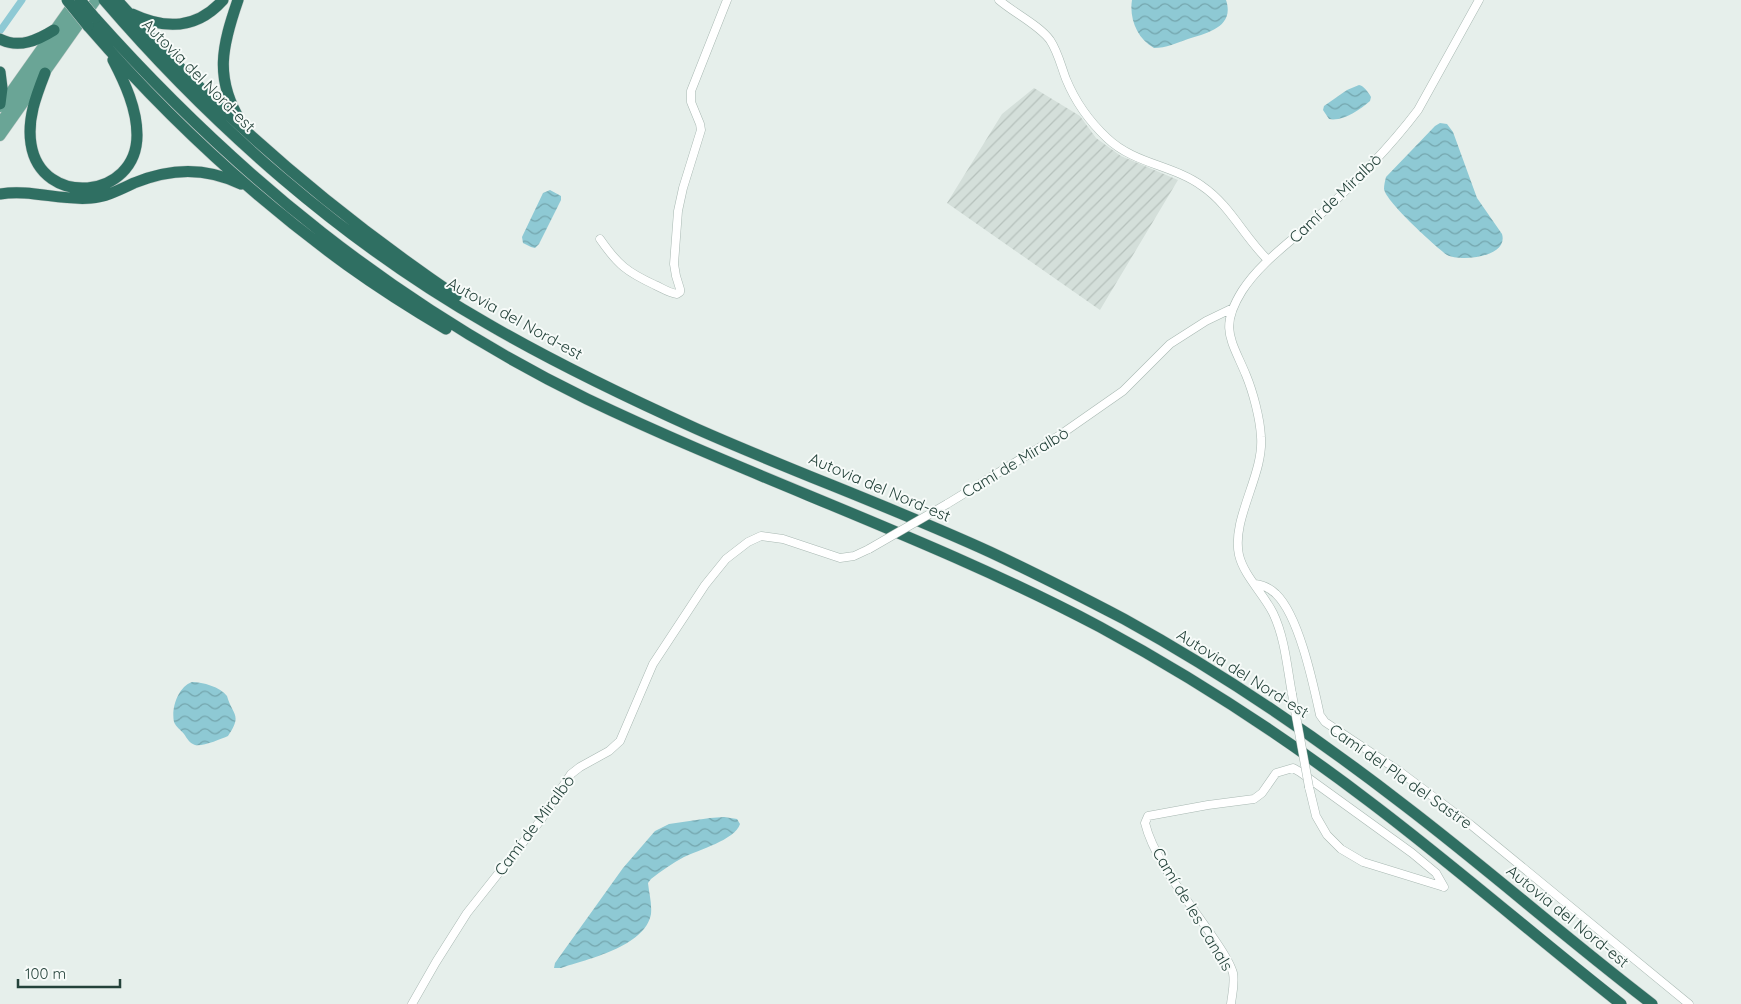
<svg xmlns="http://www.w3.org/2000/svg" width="1741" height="1004" font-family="Quicksand,sans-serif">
<defs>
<pattern id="industrial-furrows" width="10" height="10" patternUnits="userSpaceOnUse" patternTransform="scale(1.25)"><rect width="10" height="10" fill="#d4dfda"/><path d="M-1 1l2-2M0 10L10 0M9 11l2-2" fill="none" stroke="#b6c1bc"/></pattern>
<pattern id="water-waves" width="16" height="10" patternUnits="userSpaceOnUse" patternTransform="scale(1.25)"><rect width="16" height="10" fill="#8ec9d4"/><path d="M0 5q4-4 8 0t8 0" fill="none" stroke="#74a5ad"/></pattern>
</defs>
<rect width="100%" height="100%" fill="#e6efeb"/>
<path fill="url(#industrial-furrows)" d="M1034 88 1080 116 1096 138 1121 156 1178 180 1100 310 947 203 1002 114Z"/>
<path fill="url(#water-waves)" d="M1132 0H1226C1235 27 1207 33 1188 39 1177 43 1166 48 1154 48 1137 39 1129 18 1132 0Z
M1359 85C1364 86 1368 92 1371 97L1370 101C1360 110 1342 122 1329 119L1323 110 1324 106 1347 90Z
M1440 123 1447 124 1453 132 1477 198 1502 234C1509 257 1461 262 1447 255 1435 246 1386 202 1384 189 1384 185 1385 181 1386 177L1435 126Z
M550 190 561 196V200L539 244 535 248 531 247 523 243 522 237 543 193Z
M192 682C203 682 220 687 227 696 232 715 243 714 228 736 221 739 202 747 195 745 189 743 187 738 184 734 181 730 176 727 174 722 171 708 178 687 192 682Z
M710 818 724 817 737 819 740 824C735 840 698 850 684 857 673 863 661 871 651 879L648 883C649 893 652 903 651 914 645 947 587 959 561 968H554L555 963 623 868 655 831 669 824Z"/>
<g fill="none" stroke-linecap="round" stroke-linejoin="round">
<path stroke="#8ec9d4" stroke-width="7" d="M0 31 22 0"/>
<g stroke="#a8b8b2" stroke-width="9">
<path id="minor" d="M999 0C1014 13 1039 25 1050 40 1058 52 1061 66 1066 79 1075 101 1090 122 1107 138 1134 164 1173 165 1202 186 1230 205 1244 237 1268 260
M600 239C618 265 627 272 655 285 662 288 669 293 677 294L680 292V289L676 276 674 264 678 211 683 188 701 130 700 124 691 102V91L727 0
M947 504 1060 435 1123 391 1170 344 1206 321 1233 308
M1255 584C1263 585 1270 588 1276 594 1299 616 1313 683 1320 715L1325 722 1399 771 1471 825 1689 1004
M1292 694C1287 667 1285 638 1273 613 1263 593 1244 576 1239 555 1231 519 1264 475 1261 437 1260 418 1253 392 1246 375 1231 339 1219 328 1242 291 1260 263 1288 244 1312 222 1351 187 1387 151 1418 110L1479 0
M1309 787 1316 816 1327 835 1341 849 1363 862 1444 887
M412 1004 436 962 467 913 540 821 571 774 580 767 609 751 620 741 653 664 705 585 726 559 748 542 761 536 783 539 840 558 854 556 869 549
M1231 1004C1232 994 1235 984 1233 973 1229 959 1218 945 1210 933 1189 902 1154 860 1145 823L1148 816 1208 805 1254 799 1262 793 1276 773 1293 768 1300 772 1412 853 1436 873 1444 887"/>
</g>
<g stroke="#c2cac8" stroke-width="11">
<path id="major" d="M0 107 75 1
M0 123 81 7
M0 136 96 0"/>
</g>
<g stroke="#c2cac8" stroke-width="12">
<path id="highway" d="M104 0C212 126 344 242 488 324 555 363 626 397 697 429 794 472 894 508 990 552 1035 573 1080 596 1124 619 1222 673 1315 736 1404 805 1488 869 1568 940 1652 1004
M117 0C217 114 331 211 456 296
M238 0C222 46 214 78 241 122
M132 14C166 30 197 29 223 0
M95 18C236 176 395 305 587 399 756 480 934 539 1100 627 1194 678 1285 737 1370 802 1456 867 1537 938 1621 1004
M88 26C165 115 252 196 347 265 379 288 412 309 446 329
M0 39C19 49 38 40 54 30
M0 72 2 88 0 104
M45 73C36 96 27 119 31 144 41 208 137 200 137 135 137 109 125 83 113 60
M0 194C31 189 61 201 91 198 106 197 121 189 134 183 171 168 205 167 241 184"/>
</g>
<use href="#minor" stroke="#fff" stroke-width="8"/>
<use href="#major" stroke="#6aa596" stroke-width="10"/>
<use href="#highway" stroke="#2f6f62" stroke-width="11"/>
<g stroke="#a8b8b2" stroke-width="9" stroke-linecap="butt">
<path id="minor-bridge" d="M869 549 947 504
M1292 694 1309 787"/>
</g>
<g stroke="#c2cac8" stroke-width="12" stroke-linecap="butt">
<path id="highway-bridge" d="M67 0 88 26
M80 0 95 18"/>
</g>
<use href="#minor-bridge" stroke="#fff" stroke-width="8"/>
<use href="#highway-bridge" stroke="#2f6f62" stroke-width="11"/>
</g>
<g text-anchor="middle" stroke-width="4" stroke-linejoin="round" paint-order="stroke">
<g font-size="16" fill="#24423a" stroke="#f7fbf9">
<text transform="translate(199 75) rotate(45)" y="6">Autovia del Nord-est</text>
<text transform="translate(1335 198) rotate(-44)" y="6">Camí de Miralbò</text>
<text transform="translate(515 318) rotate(29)" y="6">Autovia del Nord-est</text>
<text transform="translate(1015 462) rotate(-31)" y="6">Camí de Miralbò</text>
<text transform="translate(880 487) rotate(23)" y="6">Autovia del Nord-est</text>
<text transform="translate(1243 673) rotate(32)" y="6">Autovia del Nord-est</text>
<text transform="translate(1401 776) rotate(35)" y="6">Camí del Pla del Sastre</text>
<text transform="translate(534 825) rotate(-53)" y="6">Camí de Miralbò</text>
<text transform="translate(1193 909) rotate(59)" y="6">Camí de les Canals</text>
<text transform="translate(1568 916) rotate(39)" y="6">Autovia del Nord-est</text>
</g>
</g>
<path d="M18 979v8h102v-8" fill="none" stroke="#24423a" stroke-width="2.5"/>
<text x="25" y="979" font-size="15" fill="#24423a" stroke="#f7fbf9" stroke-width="4" paint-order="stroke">100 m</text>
</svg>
